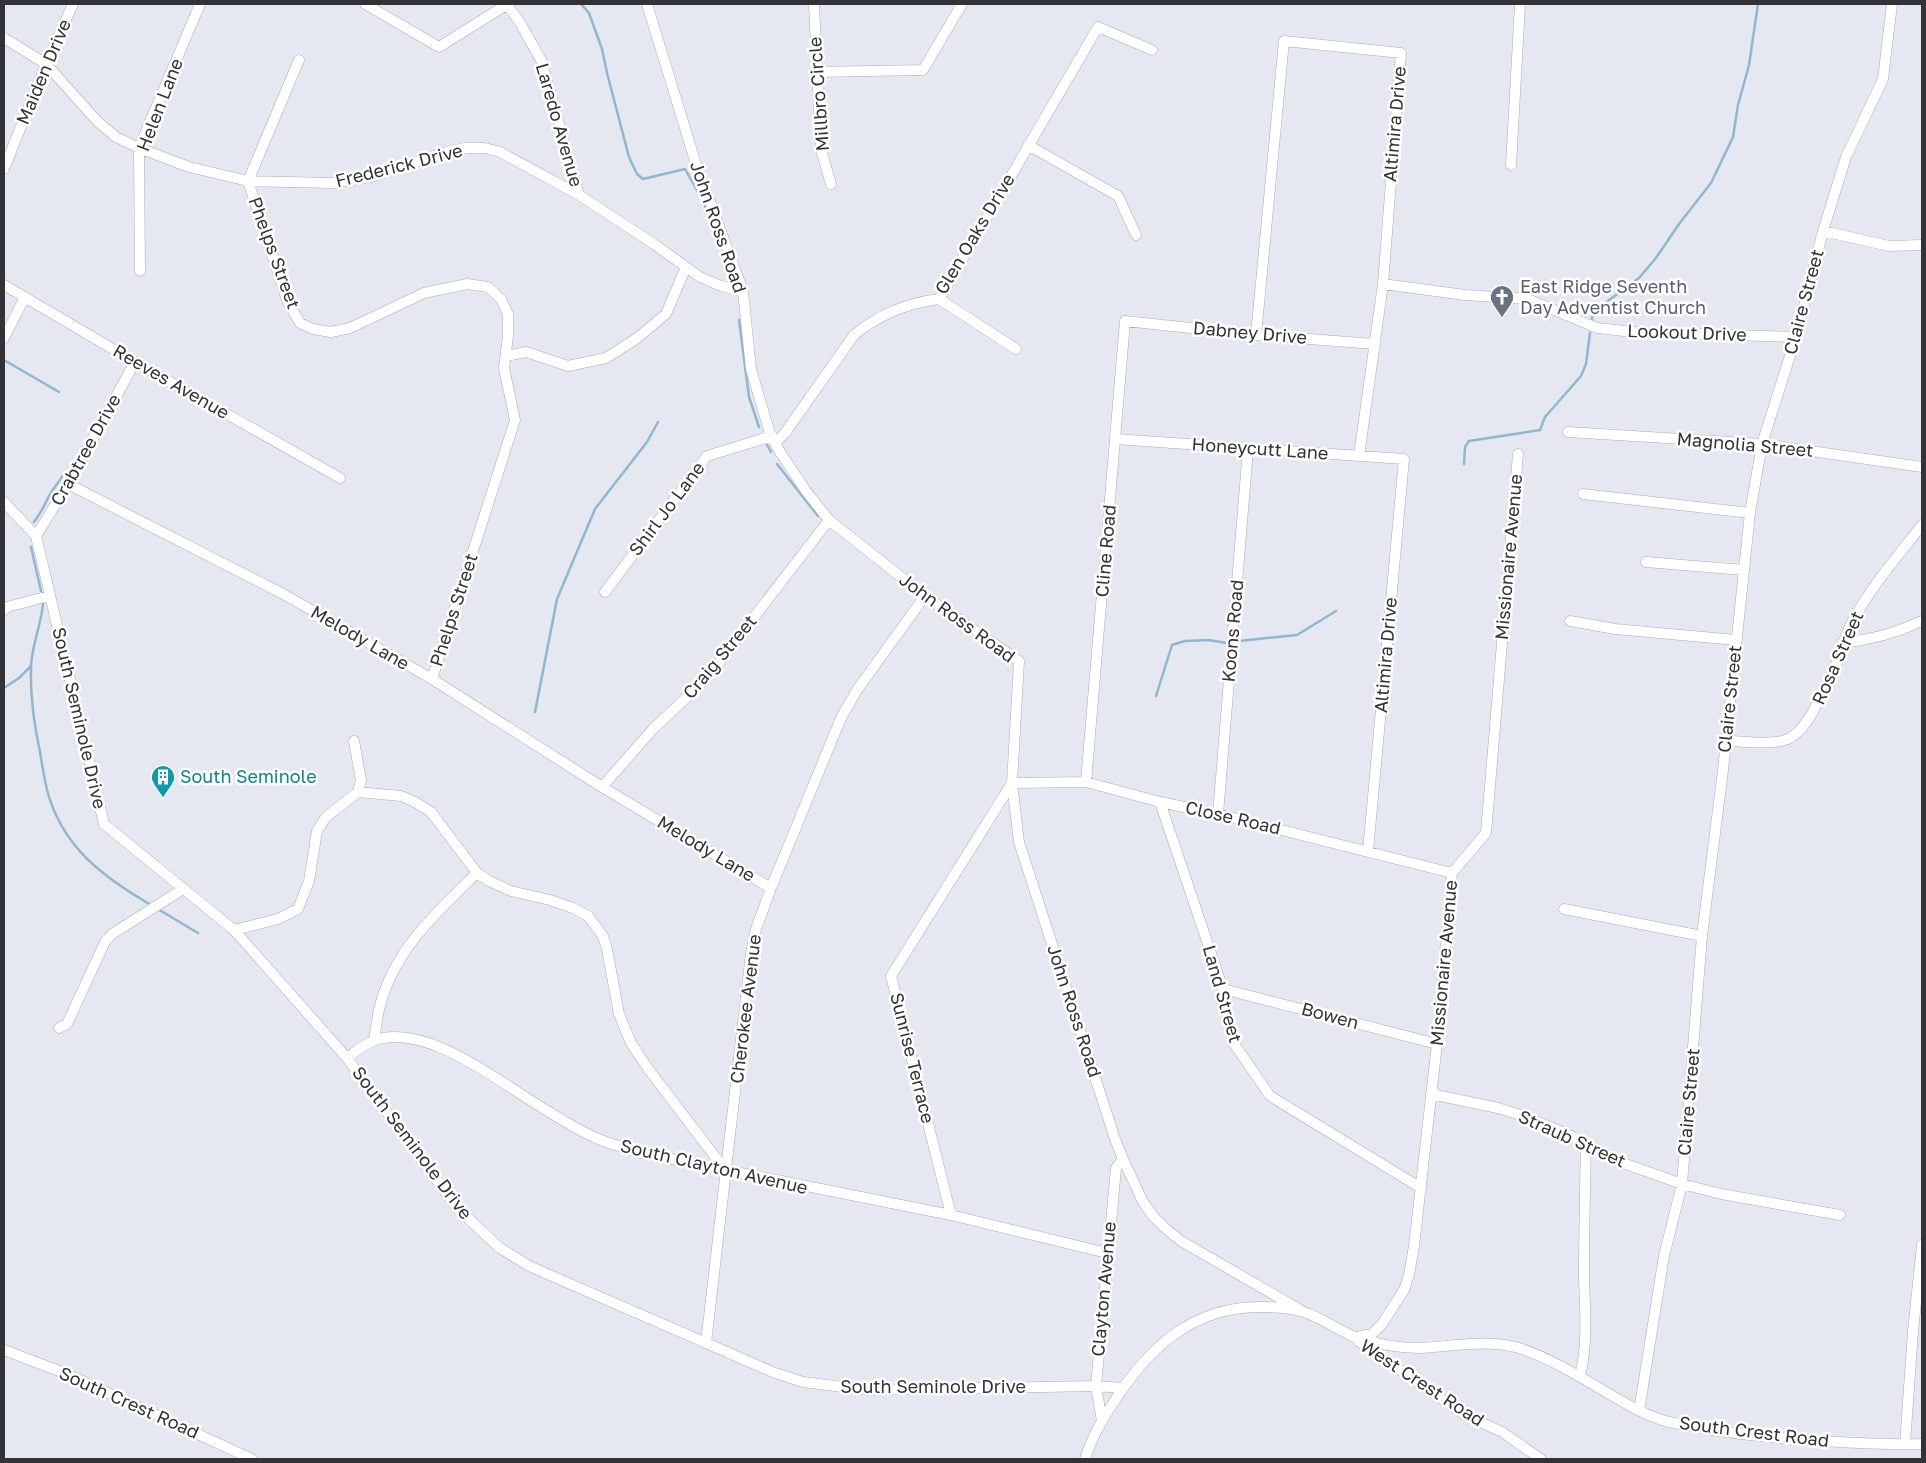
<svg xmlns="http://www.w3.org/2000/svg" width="1926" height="1463" font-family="'Golos Text',sans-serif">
<rect width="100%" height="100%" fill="#e5e7f1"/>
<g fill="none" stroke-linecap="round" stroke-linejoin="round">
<path stroke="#91b7ce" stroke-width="2.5" d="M581 4 589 13 602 49 607 73 629 157 637 174 643 179 685 169 702 199 717 235
M729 268 731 276
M1592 319 1593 312 1639 278 1656 258 1679 224 1711 183 1733 137 1738 105 1749 65 1758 4
M739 320 749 397 759 427
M4 360 59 392
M767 445 771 452
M777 464 818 516
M1464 464 1465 447 1469 441 1540 430 1545 417 1581 376 1586 364 1590 333
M34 522C41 513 44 506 49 496 53 489 59 482 63 475
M31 547 41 591
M43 604C41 626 31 647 31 668 30 697 34 724 40 752 42 764 44 777 47 790 62 847 103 877 151 905
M1239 641 1297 635 1336 611
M4 688 19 678 31 666
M1156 696 1172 645 1185 641 1209 640 1226 643
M535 712 557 599 595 509 647 442 658 422
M156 908 198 933"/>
<g stroke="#abadb7" stroke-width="11">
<path id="minor" d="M365 4 439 47 506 5
M506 4 519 21 541 60 579 195
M647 4 696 164 743 291 751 369 770 434 780 452 806 491 829 520 925 596 1019 661 1012 783 1019 842 1115 1139 1123 1159 1143 1202 1153 1216 1164 1227 1181 1241 1304 1312
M814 4 821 150 831 184
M4 38 46 64 98 122 116 137 139 148 189 167 248 181 333 183 371 177 447 152 465 148H485L500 152 579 195 654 244 700 277 721 286 743 291
M299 60 248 181 287 300 300 323 313 329 331 332 350 328 424 293 467 284 488 287 501 299 508 314V336L504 368 515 420 432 679
M817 72 923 70 962 4
M1028 145 1118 196 1136 235
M1511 165 1520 4
M4 169 46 64 73 4
M1823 231 1889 246 1922 245
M140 271 139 148 200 4
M1383 284 1465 295 1528 299 1597 328 1634 332 1796 337
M4 285 135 362 340 478
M939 299 1016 349
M1256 335 1284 41 1401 53 1383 284 1359 456
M4 338 25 297
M506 356 526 352 568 366 606 358 636 339 666 314 686 267
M1568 432 1762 444 1922 467
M1115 439 1404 459 1368 851
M775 443 785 433 854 335C878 315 908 303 939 299L1098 27 1152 50
M68 484 285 595 432 679 602 787 771 888
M1583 494 1750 513
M4 502 36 536 104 824 234 930 347 1058 457 1208 500 1248 529 1266 775 1373 803 1382 868 1390 1096 1386 1123 1388
M36 536 68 484 135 362
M1646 562 1744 570
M605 592 707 456 772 436
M4 610 7 607 49 596
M1570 621 1615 629 1736 640
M1842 643C1871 640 1896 633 1922 621
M1726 740C1742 742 1776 746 1790 738 1803 731 1812 714 1818 702 1825 688 1833 674 1838 660 1842 648 1845 636 1851 624 1870 588 1897 557 1922 525
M354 741 361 780 358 792
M1086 782 1125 321 1256 335 1375 344
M602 787 653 729 699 686 721 660 829 520
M1160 802 1223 989 1233 1042 1270 1096 1421 1188
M1218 814 1248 449
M1564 909 1702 936
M234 930 278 919 298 909 309 881 317 831 326 817 358 792 401 796 415 802 431 812 477 873 489 881 511 891 550 900 573 908 588 916 603 936 607 949 619 1014 631 1043 649 1070 726 1171
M1223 989 1437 1044
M59 1028 67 1024 105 942 112 934 183 889
M374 1040C376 1029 377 1017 380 1006 394 950 437 912 477 873
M347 1058C355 1052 363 1045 373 1041 425 1021 499 1082 541 1107 561 1119 580 1132 601 1140 614 1145 628 1149 641 1153L951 1215 1107 1253
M1431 1094 1498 1108 1527 1117 1574 1137 1620 1162 1682 1184 1721 1194 1840 1215
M951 1215 891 976 1012 783 1086 782 1160 802 1218 814 1452 873
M1357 1337 1372 1334 1382 1324 1404 1290 1409 1275 1414 1246 1437 1044 1452 873 1486 833 1518 454
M1358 1341 1465 1415 1502 1432 1541 1459
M706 1343 751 953 756 929 771 888 841 718 857 690 925 596
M4 1350 67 1374 252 1459
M1580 1376C1588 1344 1585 1310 1584 1277 1584 1233 1585 1188 1586 1143
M1639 1411 1664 1256 1682 1184 1702 936 1723 770 1750 513 1762 444 1796 337 1823 231 1846 157 1883 79 1892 4
M1102 1421 1096 1386 1116 1168 1123 1159
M1905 1444 1913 1331 1922 1245
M1085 1459C1091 1440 1101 1421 1112 1405 1147 1349 1192 1306 1262 1307 1275 1307 1291 1308 1304 1312 1330 1321 1346 1338 1377 1343 1390 1346 1405 1348 1419 1348 1453 1347 1488 1338 1522 1349 1551 1359 1579 1376 1606 1392 1626 1404 1646 1416 1669 1422 1720 1433 1772 1438 1823 1441 1856 1443 1889 1445 1922 1444"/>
</g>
<use href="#minor" stroke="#fff" stroke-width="10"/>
</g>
<defs>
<g id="church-pin" transform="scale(1.25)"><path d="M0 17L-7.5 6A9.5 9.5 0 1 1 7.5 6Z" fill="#6b7280" stroke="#fff"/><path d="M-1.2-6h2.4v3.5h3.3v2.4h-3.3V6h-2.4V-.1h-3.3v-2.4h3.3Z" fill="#fff"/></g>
<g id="building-pin" transform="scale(1.25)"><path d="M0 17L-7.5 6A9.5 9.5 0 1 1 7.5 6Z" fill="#0f9aa8" stroke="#fff"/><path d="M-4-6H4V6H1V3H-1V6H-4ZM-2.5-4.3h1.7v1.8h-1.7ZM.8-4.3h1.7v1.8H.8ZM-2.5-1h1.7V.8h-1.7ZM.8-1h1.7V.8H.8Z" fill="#fff"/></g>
</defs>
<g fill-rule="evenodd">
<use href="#church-pin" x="1502" y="297"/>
<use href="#building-pin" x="163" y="777"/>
</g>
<g text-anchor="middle" stroke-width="5" stroke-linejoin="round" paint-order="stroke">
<g font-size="18" fill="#333337" stroke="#fff">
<text transform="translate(44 72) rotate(-67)" y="6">Maiden Drive</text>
<text transform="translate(819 94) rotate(-94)" y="6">Millbro Circle</text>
<text transform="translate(160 105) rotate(-69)" y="6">Helen Lane</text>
<text transform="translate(1395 124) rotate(-85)" y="6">Altimira Drive</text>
<text transform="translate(559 125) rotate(74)" y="6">Laredo Avenue</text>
<text transform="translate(399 166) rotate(-14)" y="6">Frederick Drive</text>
<text transform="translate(718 227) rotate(71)" y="6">John Ross Road</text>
<text transform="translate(975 234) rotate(-59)" y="6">Glen Oaks Drive</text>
<text transform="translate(274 253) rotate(70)" y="6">Phelps Street</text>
<text transform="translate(1804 302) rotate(-75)" y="6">Claire Street</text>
<text transform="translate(1250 333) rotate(5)" y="6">Dabney Drive</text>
<text transform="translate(1687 333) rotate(2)" y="6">Lookout Drive</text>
<text transform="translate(171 382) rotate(30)" y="6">Reeves Avenue</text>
<text transform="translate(1745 445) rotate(5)" y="6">Magnolia Street</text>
<text transform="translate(1260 449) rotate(4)" y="6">Honeycutt Lane</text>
<text transform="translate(86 450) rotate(-61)" y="6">Crabtree Drive</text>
<text transform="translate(667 509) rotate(-53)" y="6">Shirl Jo Lane</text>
<text transform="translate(1106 551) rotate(-85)" y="6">Cline Road</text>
<text transform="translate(1509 557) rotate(-85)" y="6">Missionaire Avenue</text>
<text transform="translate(454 610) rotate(-72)" y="6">Phelps Street</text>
<text transform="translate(957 618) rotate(36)" y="6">John Ross Road</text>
<text transform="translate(1233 631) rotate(-85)" y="6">Koons Road</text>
<text transform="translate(360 638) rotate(30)" y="6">Melody Lane</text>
<text transform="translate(1386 655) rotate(-85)" y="6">Altimira Drive</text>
<text transform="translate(720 657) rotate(-50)" y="6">Craig Street</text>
<text transform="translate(1838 658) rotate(-66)" y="6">Rosa Street</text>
<text transform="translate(1730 699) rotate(-84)" y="6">Claire Street</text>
<text transform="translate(79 718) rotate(77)" y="6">South Seminole Drive</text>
<text transform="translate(1233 818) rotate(13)" y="6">Close Road</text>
<text transform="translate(706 849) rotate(31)" y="6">Melody Lane</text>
<text transform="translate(1444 963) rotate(-85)" y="6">Missionaire Avenue</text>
<text transform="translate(1222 994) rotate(74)" y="6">Land Street</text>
<text transform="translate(746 1009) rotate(-83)" y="6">Cherokee Avenue</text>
<text transform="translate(1074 1011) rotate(72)" y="6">John Ross Road</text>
<text transform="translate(1330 1016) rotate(15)" y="6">Bowen</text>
<text transform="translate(912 1058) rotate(76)" y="6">Sunrise Terrace</text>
<text transform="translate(1689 1102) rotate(-85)" y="6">Claire Street</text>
<text transform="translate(1572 1139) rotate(24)" y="6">Straub Street</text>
<text transform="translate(412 1143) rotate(53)" y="6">South Seminole Drive</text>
<text transform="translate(714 1167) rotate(13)" y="6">South Clayton Avenue</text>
<text transform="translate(1104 1289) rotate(-85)" y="6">Clayton Avenue</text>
<text transform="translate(1422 1383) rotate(33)" y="6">West Crest Road</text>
<text x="933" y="1393">South Seminole Drive</text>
<text transform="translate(129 1403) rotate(24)" y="6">South Crest Road</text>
<text transform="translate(1754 1432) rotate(7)" y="6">South Crest Road</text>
</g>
<g font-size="18" fill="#5b616d" stroke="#fff" text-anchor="start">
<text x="1520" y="293">East Ridge Seventh<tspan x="1520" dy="21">Day Adventist Church</tspan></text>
</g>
<g font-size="18" fill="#0d838f" stroke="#fff" text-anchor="start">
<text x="180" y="783">South Seminole</text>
</g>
</g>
<rect width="1926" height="1463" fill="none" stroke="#333337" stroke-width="10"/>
</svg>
